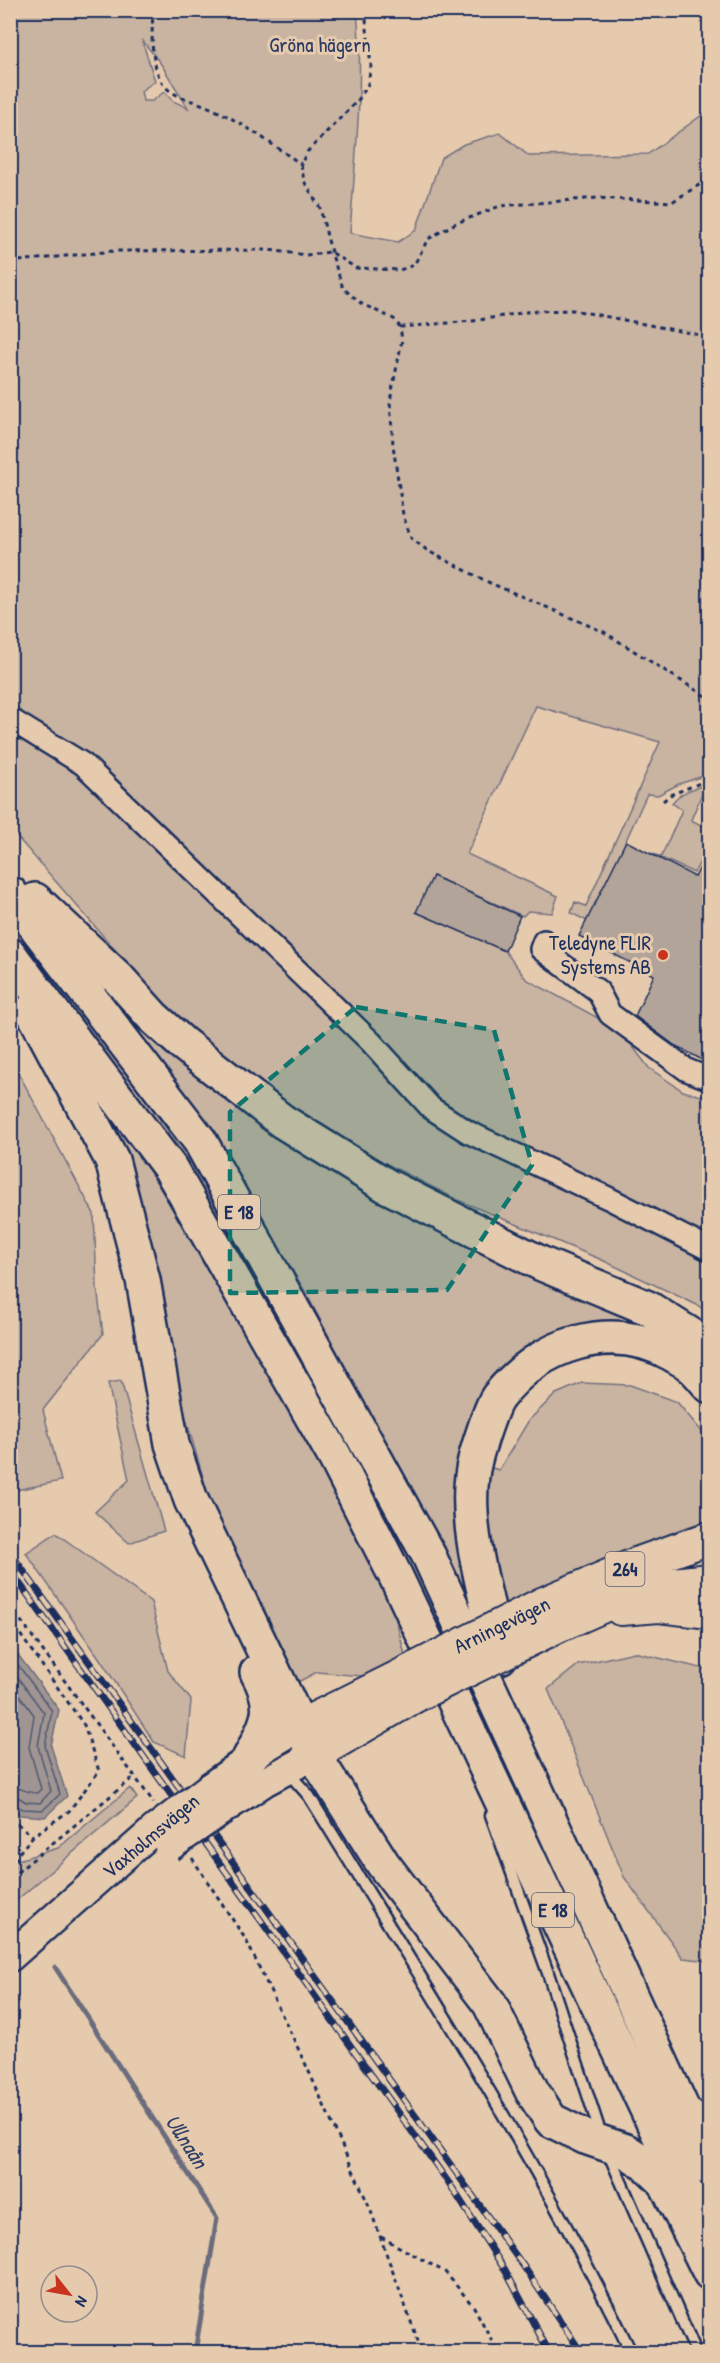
<svg xmlns="http://www.w3.org/2000/svg" width="720" height="2363" font-family="'Patrick Hand',sans-serif">
<rect width="100%" height="100%" fill="#e6caad"/>
<filter id="ink" filterUnits="userSpaceOnUse"><feTurbulence type="fractalNoise" baseFrequency=".0167" numOctaves="2"/><feDisplacementMap in="SourceGraphic" scale="12" xChannelSelector="R" yChannelSelector="G"/><feConvolveMatrix kernelMatrix="1 2 1 2 8 2 1 2 1" color-interpolation-filters="sRGB"/></filter>
<g filter="url(#ink)">
<path fill="#c9b3a1" stroke="#727180" stroke-width="1.5" fill-rule="evenodd" d="M10 11H357C364 84 355 159 350 233L398 242 416 230 441 158 464 144 500 133 529 156 648 154 709 110V774L679 784 658 795 647 794 589 922 571 913 575 902 586 906 660 742 536 706 467 854 558 896 552 913 528 911 523 916 433 876 417 912 505 951 526 979 620 1030 649 1068 683 1091 709 1098V1313L697 1305 602 1260 458 1200 332 1136 228 1069 171 1014 11 830ZM142 40 161 64 188 108 173 101 164 92 152 101H143L141 91 155 81Z
M709 785V791H703L691 820 705 827 709 815V845L694 873 651 853 661 857 682 810 672 803C678 793 698 786 709 785Z
M10 917C82 1011 156 1107 218 1208 302 1346 377 1490 448 1634L438 1638 82 1026 11 927Z
M90 973 166 1048 705 1353 608 1324 482 1403 478 1619 470 1621 351 1378 305 1291 254 1209Z
M11 1059 94 1214 97 1287 103 1334 43 1410 61 1481 11 1491Z
M95 1090 100 1093 199 1250 296 1413 389 1593 405 1655 379 1670 362 1676 317 1672 294 1684 227 1541 207 1491 167 1354Z
M121 1381 164 1531 129 1543 95 1512 129 1480 108 1383Z
M582 1383 630 1385 677 1402 709 1440V1520L678 1530 503 1609 484 1510 489 1467 499 1470 529 1420 556 1394Z
M56 1533 151 1602 168 1671 191 1700 186 1756 154 1742 100 1659 26 1553Z
M634 1652 709 1670V1961L683 1958 624 1877 548 1689 578 1665Z
M130 1788 137 1798 11 1905V1855L18 1860 58 1848Z"/>
<path fill="#a09592" stroke="#6b6c7d" stroke-width="1.5" d="M10 1644 59 1710 51 1746 67 1796 45 1817 20 1815 11 1807Z"/>
<g fill="none" stroke-linecap="round" stroke-linejoin="round">
<path stroke="#505873" stroke-width="1.5" d="M10 1654 52 1711 45 1746 60 1794 43 1810 23 1809 10 1803
M10 1667 44 1713 38 1746 51 1791 40 1803 26 1802 18 1797 10 1796
M10 1682 34 1715 29 1747 41 1789 37 1793C27 1793 21 1787 10 1787"/>
<path stroke="#6b6c7d" stroke-width="5" d="M55 1967 217 2218 195 2352"/>
</g>
<path fill="#b3a499" stroke="#1b2f5e" stroke-width="1.5" d="M626 841 695 877 710 849V1064L674 1045 635 1016 654 975 579 936Z
M433 876 520 916 505 951 416 912Z"/>
<g fill="none" stroke-linecap="round" stroke-linejoin="round">
<g stroke="#1b2f5e" stroke-width="15">
<path id="lane" d="M286 1770 309 1796C422 1979 537 2159 631 2352
M491 1815 548 1973 601 2135
M691 2103 710 2118
M608 2152 696 2352"/>
</g>
<g stroke="#1b2f5e" stroke-width="26">
<path id="street" d="M10 719 83 764 371 1042 431 1108 468 1132 608 1198 710 1250
M544 941 541 949 598 991 610 1014 687 1070 710 1079"/>
</g>
<g stroke="#1b2f5e" stroke-width="33">
<path id="secondary" d="M210 1787 264 1748 300 1726
M225 1808 264 1782 314 1755
M10 1957 155 1829"/>
</g>
<g stroke="#1b2f5e" stroke-width="36">
<path id="primary" d="M542 1604 636 1564 710 1538
M621 1609 659 1606 710 1612
M558 1626 646 1587 710 1580
M404 1674 300 1726 314 1755 417 1695"/>
</g>
<g stroke="#1b2f5e" stroke-width="38">
<path id="highway" d="M10 893 200 1141 429 1556 710 2169
M35 900 118 978 153 1017 182 1043 282 1121 387 1186 542 1264 648 1308 710 1347
M10 955 170 1168 335 1457 396 1577 710 2243
M32 1010 112 1160 143 1280 172 1444 191 1500 300 1726
M500 1657C487 1600 460 1518 475 1460 478 1448 491 1406 498 1397 540 1343 611 1320 672 1354 678 1358 686 1361 691 1366 698 1371 704 1380 710 1386
M314 1755 383 1864 490 2004 532 2091 551 2120 585 2137 626 2151 646 2164 665 2182 710 2273
M249 1759C267 1723 278 1710 257 1672"/>
</g>
<path stroke="#1b2f5e" stroke-width="3" stroke-dasharray="4.5 4.5" stroke-linecap="butt" d="M153 10C152 33 150 57 160 79 169 97 190 99 206 106 240 120 271 144 301 164
M365 10 371 66 368 84 359 99 307 152 301 164 304 181 320 208 331 252 343 288 362 304 394 319 400 327 402 340 390 401 393 445 403 515 411 538 428 551 488 582 604 632 710 699
M10 262 113 251 269 250 306 255 331 252 356 268 400 270 414 265 428 239 454 224 500 206 598 198 672 202 710 178
M400 327 473 321 532 311 573 310 710 337
M663 801 670 795 710 779
M10 1606 154 1803
M10 1620 84 1725 99 1771 69 1811 33 1836 18 1854 10 1877
M10 1818 33 1836
M192 1858 246 1940 306 2065 369 2206 422 2352
M10 1878 135 1776
M381 2237 445 2272 474 2307 498 2352"/>
<use href="#lane" stroke="#e6caad" stroke-width="10"/>
<use href="#street" stroke="#e6caad" stroke-width="21"/>
<use href="#secondary" stroke="#e6caad" stroke-width="28"/>
<use href="#primary" stroke="#e6caad" stroke-width="32"/>
<use href="#highway" stroke="#e6caad" stroke-width="33"/>
<g stroke="#1b2f5e" stroke-width="7">
<path id="rail" d="M10 1552 524 2267 581 2352
M10 1570 451 2186 505 2270 549 2352"/>
</g>
<use href="#rail" stroke="#e6caad" stroke-width="4.5" stroke-dasharray="14" stroke-linecap="butt"/>
<g stroke="#1b2f5e" stroke-width="33" stroke-linecap="butt">
<path id="secondary-bridge" d="M155 1829 210 1787
M169 1847 225 1808"/>
</g>
<g stroke="#1b2f5e" stroke-width="36" stroke-linecap="butt">
<path id="primary-bridge" d="M404 1674 542 1604
M417 1695 558 1626"/>
</g>
<use href="#secondary-bridge" stroke="#e6caad" stroke-width="28"/>
<use href="#primary-bridge" stroke="#e6caad" stroke-width="32"/>
</g>
</g>
<path fill="#0f766e" fill-opacity="0.2" stroke="#0f766e" stroke-width="4.5" stroke-dasharray="12 8" stroke-linejoin="round" d="M356 1007 494 1030 532 1165 447 1290 230 1293V1112Z"/>
<circle fill="#c8321e" stroke="#e6caad" stroke-width="2" cx="663" cy="955" r="6"/>
<g text-anchor="middle" stroke-width="6" stroke-linejoin="round" paint-order="stroke">
<g fill="#e6caad" stroke="#585e76" stroke-width="1.5">
<rect x="218" y="1195" width="42" height="34" rx="4.5"/>
<rect x="605.5" y="1552" width="39" height="34" rx="4.5"/>
<rect x="532" y="1893" width="42" height="34" rx="4.5"/>
</g>
<g font-size="20" font-weight="bold" fill="#1b2f5e">
<text x="239" y="1219">E 18</text>
<text x="625" y="1576">264</text>
<text x="553" y="1917">E 18</text>
</g>
<g font-size="21" fill="#2c3c65" stroke="#e6caad">
<text x="320" y="52">Gröna hägern</text>
</g>
<g font-size="21" fill="#1b2f5e" stroke="#e6caad" text-anchor="end">
<text x="651" y="950">Teledyne FLIR<tspan x="651" dy="24">Systems AB</tspan></text>
</g>
<g font-size="21" fill="#1b2f5e" stroke="#e6caad">
<text transform="translate(502 1625) rotate(-26)" y="7">Arningevägen</text>
<text transform="translate(151 1836) rotate(-40)" y="7">Vaxholmsvägen</text>
</g>
<g font-size="22" font-style="italic" fill="#2f3e66" stroke="#e6caad">
<text transform="translate(187 2141) rotate(57)" y="8">Ullnaån</text>
</g>
</g>
<rect width="720" height="2363" fill="none" stroke="#e6caad" stroke-width="36"/>
<rect x="18" y="18" width="684" height="2327" fill="none" stroke="#1b2f5e" stroke-width="2" filter="url(#ink)"/>
<g transform="translate(69 2294) rotate(121)"><circle r="28" fill="#e6caad" stroke="#958c8d" stroke-width="1.5"/>
<path d="M0-4.5L10 22L0 15L-10 22Z" fill="#c8321e"/>
<text y="-9" font-size="16" font-weight="bold" text-anchor="middle" fill="#1b2f5e">N</text>
</g>
</svg>
